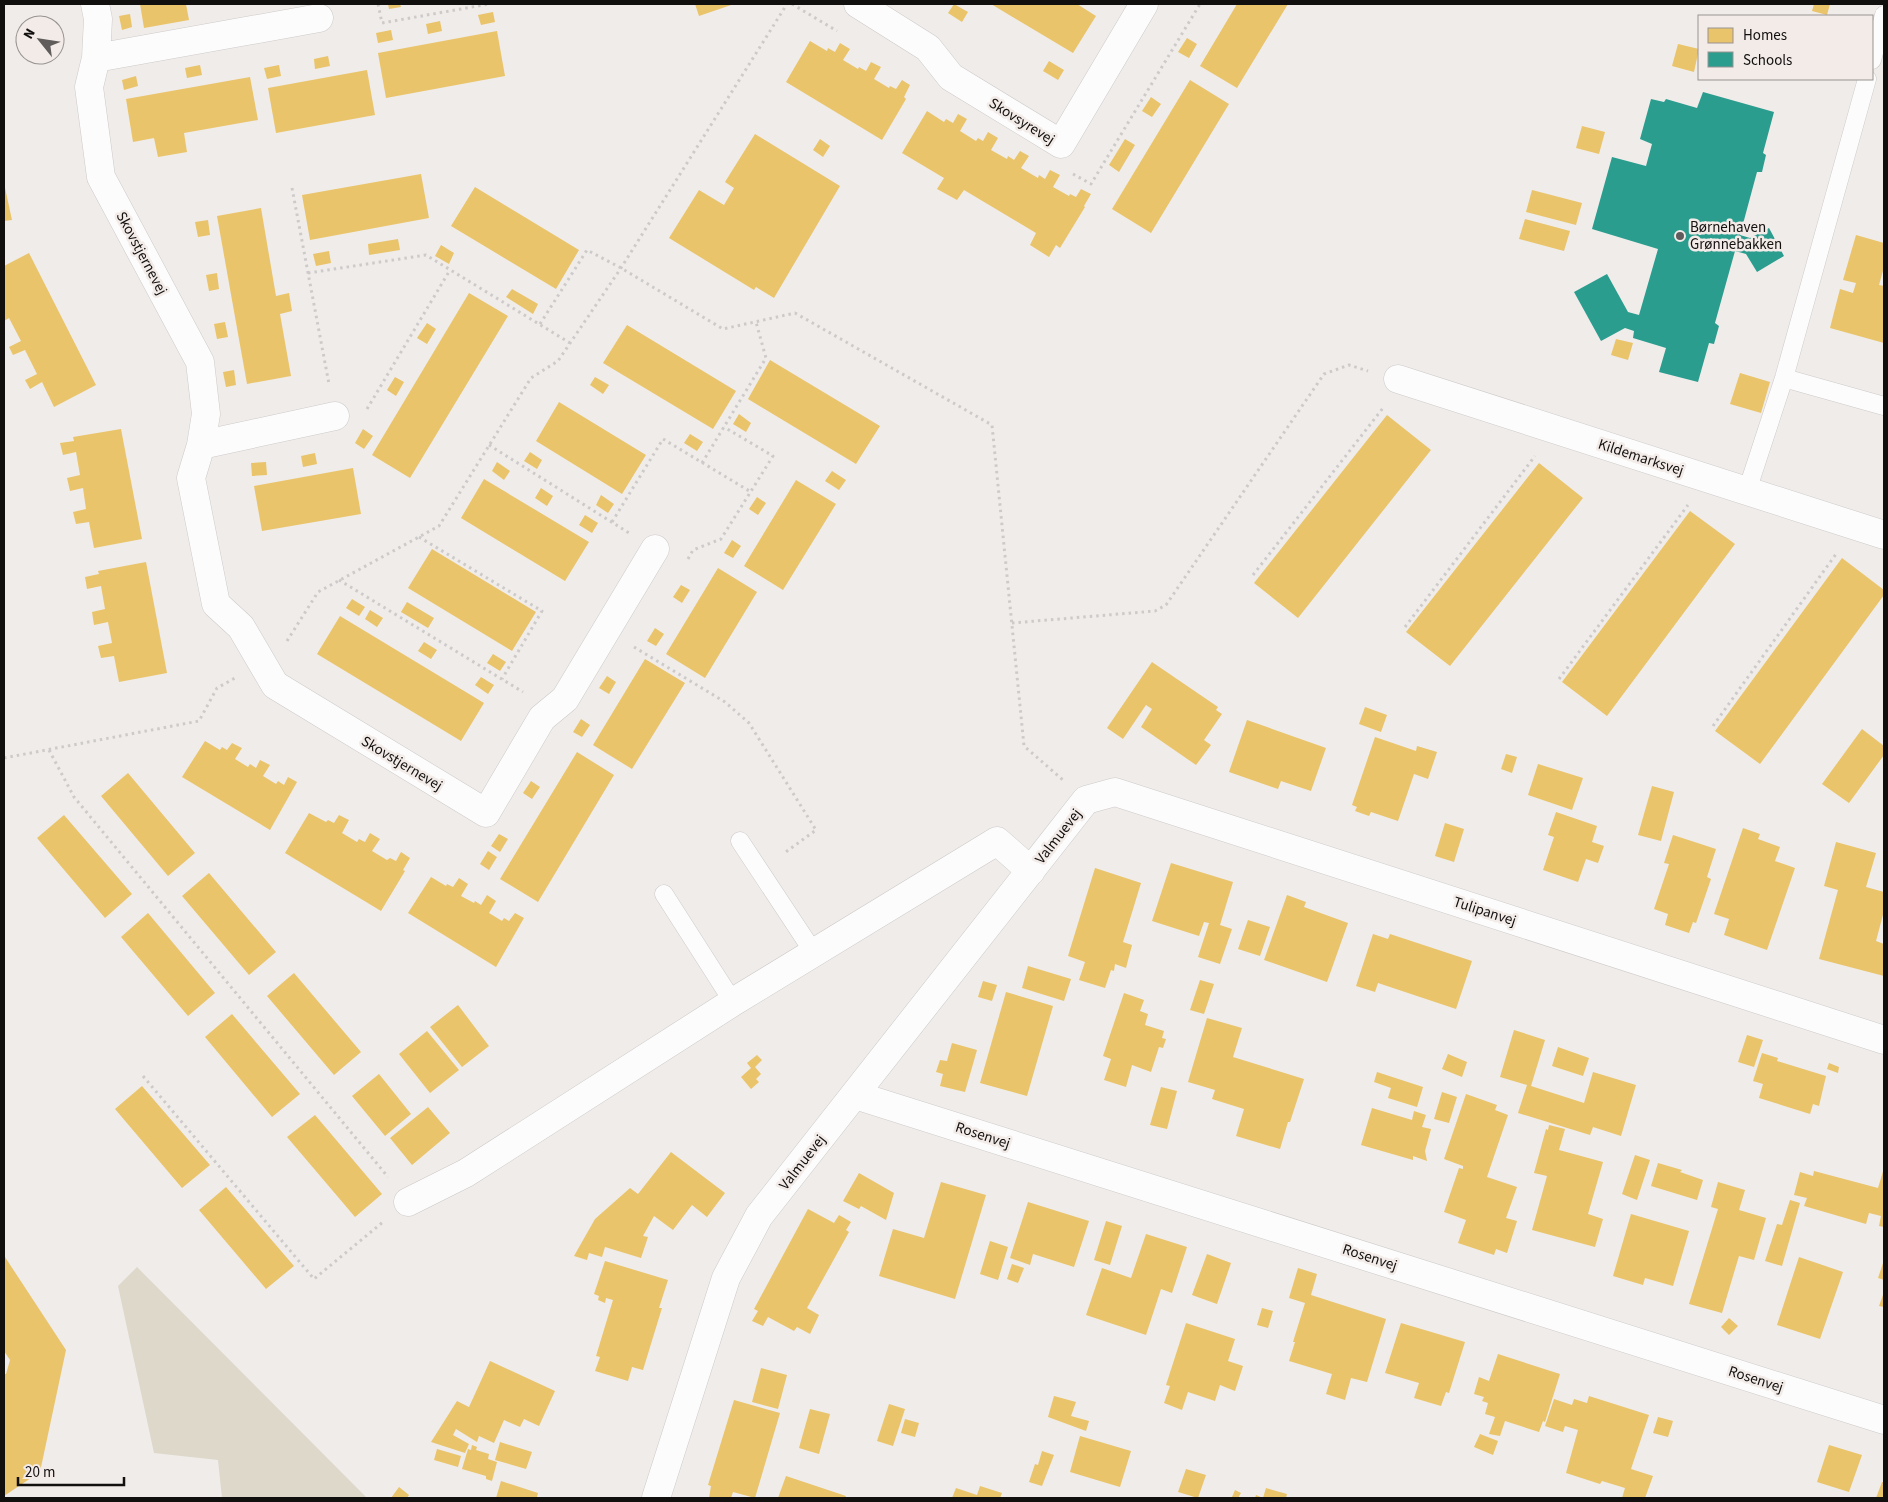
<svg xmlns="http://www.w3.org/2000/svg" width="1888" height="1502" font-family="'Source Sans 3',sans-serif">
<rect width="100%" height="100%" fill="#f0ecea"/>
<path fill="#ddd8ca" d="M137 1267 367 1498H222L218 1460 154 1453 118 1286Z"/>
<path fill="#e9c46a" d="M140 4H186L189 20 144 28Z
M388 4H400L401 7 389 9Z
M695 4H734L699 16Z
M954 4 968 12 962 22 948 13Z
M991 4H1077L1096 16 1073 53Z
M1237 4H1288L1237 88 1200 66Z
M1814 4H1830L1827 15 1812 11Z
M493 12 495 22 481 25 478 15Z
M130 14 132 27 122 30 119 16Z
M440 21 442 31 428 34 426 24Z
M391 30 393 40 378 43 376 33Z
M497 31 505 76 386 98 378 53Z
M1187 38 1197 44 1189 58 1178 52Z
M810 41 827 51 828 48 835 52 840 43 850 49 843 60 858 69 859 67 866 71 871 62 881 67 874 79 889 88 890 86 896 89 902 80 910 85 904 97 906 99 882 140 786 82Z
M1678 44 1699 49 1694 72 1672 66Z
M328 56 330 66 315 69 314 59Z
M1049 61 1064 70 1058 80 1043 71Z
M200 65 202 75 187 78 185 68Z
M279 65 281 76 267 79 264 68Z
M367 70 375 115 276 133 268 88Z
M136 76 138 86 124 90 122 80Z
M250 77 258 120 184 133 187 152 158 157 154 138 133 142 126 99Z
M1190 80 1229 104 1151 233 1112 209Z
M1151 97 1161 104 1152 117 1142 111Z
M927 111 944 122 946 119 953 123 958 114 967 119 960 131 976 141 978 138 983 141 988 132 998 138 991 150 1007 159 1008 156 1014 160 1020 151 1029 156 1021 168 1038 178 1039 175 1045 179 1050 170 1060 175 1053 187 1069 196 1070 194 1076 197 1081 189 1091 194 1084 206 1085 207 1060 248 1056 245 1049 257 1030 245 1036 233 964 190 957 200 937 189 944 178 902 153Z
M1582 126 1605 132 1599 154 1576 148Z
M755 134 840 186 774 298 756 287 754 290 669 238 699 190 724 205 734 188 725 182Z
M820 139 830 146 823 157 813 150Z
M1125 139 1135 145 1119 172 1109 165Z
M421 174 429 218 310 240 302 195Z
M4 183 12 220 4 221Z
M475 187 579 250 556 289 451 226Z
M1532 190 1582 203 1576 225 1526 212Z
M261 208 276 296 289 293 292 311 280 314 291 376 247 384 217 216Z
M1525 219 1570 231 1564 251 1519 239Z
M208 220 210 235 198 237 195 222Z
M1856 235 1884 243V267L1879 285 1884 286V343L1830 328 1840 289 1853 293 1856 283 1843 280Z
M398 239 400 250 369 255 368 244Z
M441 245 454 253 449 264 435 256Z
M329 251 331 263 316 266 313 254Z
M29 253 96 385 54 407 42 382 30 389 25 380 37 374 25 350 13 355 9 347 21 341 9 318 4 321V266Z
M217 273 219 289 209 291 206 275Z
M512 289 538 304 533 314 506 297Z
M469 293 508 316 410 478 372 455Z
M225 322 228 337 217 339 214 324Z
M427 323 436 329 427 344 417 338Z
M627 325 736 391 713 429 603 363Z
M1616 339 1633 343 1628 360 1611 355Z
M770 360 880 426 856 464 748 399Z
M234 370 236 385 226 387 223 372Z
M1740 373 1770 382 1761 413 1730 404Z
M395 377 404 382 396 396 387 390Z
M595 377 609 385 603 394 590 385Z
M559 402 646 455 622 494 536 441Z
M739 414 751 423 746 432 733 424Z
M1387 415 1431 450 1298 618 1254 583Z
M121 429 142 539 94 548 89 522 76 524 73 512 86 509 83 488 70 491 67 478 80 475 76 452 63 455 60 443 74 441 73 437Z
M363 429 373 436 364 449 355 443Z
M690 434 703 442 697 451 684 443Z
M530 452 542 460 537 469 524 461Z
M315 453 317 464 303 467 301 456Z
M266 462 267 475 252 476 251 463Z
M497 462 510 471 504 480 492 471Z
M1539 463 1583 498 1450 666 1406 632Z
M353 468 361 514 262 531 254 486Z
M832 471 846 480 839 490 825 481Z
M484 479 589 542 565 581 461 518Z
M796 480 836 504 783 590 744 566Z
M541 488 553 496 547 506 535 498Z
M601 495 614 504 608 513 596 505Z
M757 497 766 503 758 515 749 509Z
M1690 511 1735 544 1607 716 1562 682Z
M585 515 598 523 592 533 579 525Z
M732 540 741 546 733 558 724 553Z
M432 549 536 612 512 651 408 588Z
M1842 558 1884 590V595L1760 764 1715 731Z
M146 562 167 673 119 682 114 656 101 658 98 646 112 643 108 622 94 625 92 612 105 609 101 586 87 589 85 577 99 574 98 571Z
M718 568 757 592 705 678 666 654Z
M681 585 690 590 682 603 673 597Z
M352 599 365 607 359 616 346 608Z
M407 602 434 618 428 628 401 612Z
M370 610 383 618 377 627 365 619Z
M340 616 484 703 461 741 317 654Z
M655 628 664 634 656 646 647 641Z
M424 642 437 650 431 659 418 651Z
M493 654 506 662 500 671 487 663Z
M645 659 685 683 632 769 593 745Z
M1152 662 1218 707 1216 710 1222 714 1204 740 1211 745 1196 765 1141 727 1152 709 1146 705 1123 739 1107 728Z
M607 676 616 682 609 694 599 688Z
M481 677 494 685 488 694 475 685Z
M1365 707 1387 715 1381 732 1359 724Z
M581 719 590 725 582 737 573 732Z
M1247 720 1326 748 1311 791 1281 781 1278 789 1229 772Z
M1862 729 1884 746V755L1849 803 1822 784Z
M1375 737 1416 751 1417 746 1437 752 1428 779 1414 774 1398 821 1371 812 1369 816 1355 811 1357 807 1352 805Z
M205 741 220 750 222 747 227 750 232 743 242 748 235 759 248 767 250 764 256 768 260 760 270 765 263 776 276 784 278 781 284 785 288 777 297 782 270 830 182 777Z
M577 752 614 775 538 902 500 879Z
M1506 754 1517 757 1512 773 1501 769Z
M1538 764 1583 778 1572 810 1528 795Z
M128 773 195 853 168 876 101 796Z
M531 781 540 787 532 799 523 793Z
M1652 786 1674 792 1661 841 1638 835Z
M1556 812 1597 826 1592 842 1604 846 1598 863 1586 859 1578 882 1543 870 1554 837 1548 835Z
M309 813 326 822 328 820 334 823 339 815 349 820 342 833 357 842 359 839 365 842 370 833 380 839 372 851 387 860 390 858 396 861 401 852 410 858 403 870 405 871 381 911 285 853Z
M64 815 132 894 105 918 37 838Z
M1445 823 1464 829 1454 862 1435 856Z
M1743 828 1760 834 1758 839 1780 847 1775 861 1795 868 1767 950 1724 935 1729 919 1714 914Z
M499 834 508 839 500 852 491 846Z
M1673 835 1716 849 1707 877 1711 879 1696 923 1693 922 1689 933 1665 925 1668 914 1654 909 1669 864 1664 863Z
M1836 842 1876 853 1866 887 1884 892V911L1876 941 1884 944V976L1819 959 1838 890 1824 886Z
M488 851 497 857 489 870 480 864Z
M1171 863 1233 882 1220 925 1232 929 1220 964 1198 957 1209 923 1204 922 1199 936 1152 921Z
M1095 868 1141 883 1123 942 1132 945 1126 968 1115 964 1114 971 1111 970 1105 988 1079 980 1085 962 1068 956Z
M209 873 276 952 249 975 182 896Z
M431 877 446 886 447 884 453 887 459 878 468 884 461 896 474 903 475 901 481 905 487 895 496 901 489 913 502 921 504 918 509 921 515 913 524 918 496 967 408 913Z
M1287 895 1306 902 1304 907 1348 923 1327 982 1264 960Z
M148 913 215 993 188 1016 121 937Z
M1248 920 1270 927 1260 956 1238 949Z
M1373 934 1388 939 1390 934 1472 961 1456 1009 1378 983 1375 992 1356 986Z
M1028 966 1071 979 1064 1001 1022 988Z
M294 973 361 1052 334 1075 267 996Z
M1200 980 1214 984 1204 1014 1190 1010Z
M983 981 997 985 992 1001 978 997Z
M1006 992 1053 1006 1027 1096 980 1083Z
M1124 993 1144 1000 1140 1011 1148 1014 1145 1025 1164 1031 1162 1038 1166 1039 1163 1048 1159 1047 1151 1072 1132 1065 1126 1087 1104 1080 1111 1059 1103 1056Z
M458 1005 489 1046 462 1067 430 1027Z
M232 1014 300 1094 272 1117 205 1037Z
M1207 1018 1242 1028 1233 1057 1304 1079 1290 1122H1288L1280 1149 1236 1136 1244 1109 1212 1099 1215 1090 1188 1082Z
M1514 1030 1545 1040 1531 1086 1584 1103 1593 1072 1636 1085 1621 1136 1593 1127 1590 1135 1518 1113 1527 1085 1500 1077Z
M427 1031 459 1070 430 1093 399 1054Z
M1747 1035 1763 1040 1754 1067 1738 1062Z
M952 1043 977 1050 965 1092 940 1086 943 1074 936 1072 940 1060 947 1061Z
M1558 1047 1589 1058 1583 1076 1552 1066Z
M1762 1053 1778 1058 1777 1061 1826 1076 1819 1106 1813 1104 1810 1114 1759 1098 1763 1084 1753 1081Z
M1448 1054 1467 1062 1462 1077 1442 1069Z
M757 1055 762 1060 755 1067 761 1074 756 1079 759 1082 751 1089 741 1077 751 1068 747 1063Z
M1829 1063 1839 1067 1838 1073 1827 1069Z
M1377 1072 1423 1087 1417 1107 1388 1098 1391 1088 1374 1082Z
M379 1074 411 1114 385 1136 352 1096Z
M142 1086 210 1165 182 1188 115 1109Z
M1161 1087 1177 1091 1167 1129 1150 1125Z
M1442 1092 1457 1097 1449 1123 1434 1119Z
M1466 1094 1497 1105 1495 1110 1508 1115 1487 1177 1517 1187 1506 1218 1517 1221 1507 1253 1496 1249 1494 1255 1458 1243 1466 1220 1444 1212 1459 1168 1463 1169V1166L1444 1159Z
M428 1107 450 1133 412 1165 390 1138Z
M1372 1108 1412 1120 1414 1111 1426 1115 1422 1127 1431 1129 1425 1151 1427 1161 1413 1156V1160L1361 1145Z
M315 1115 382 1194 355 1217 287 1137Z
M1549 1125 1565 1129 1559 1150 1603 1162 1588 1214 1603 1219 1595 1247 1532 1230 1547 1176 1534 1173 1546 1129 1548 1130Z
M671 1152 725 1193 707 1217 692 1205 673 1230 654 1216 643 1236 648 1237 641 1258 605 1247 602 1257 589 1253 587 1260 574 1256 595 1219 630 1188 638 1194Z
M1635 1155 1650 1160 1637 1200 1622 1194Z
M1658 1163 1682 1170 1680 1172 1703 1180 1697 1200 1651 1186Z
M1884 1168V1227L1879 1226 1881 1216 1869 1213 1866 1224 1804 1206 1807 1198 1794 1195 1800 1172 1813 1176 1814 1171 1878 1188Z
M859 1173 894 1193 886 1220 861 1206 859 1209 843 1201Z
M941 1182 986 1195 955 1299 879 1276 893 1229 924 1238Z
M1718 1182 1745 1190 1739 1210 1766 1218 1754 1260 1739 1256 1722 1313 1689 1304 1718 1209 1711 1207Z
M226 1187 294 1266 266 1289 199 1210Z
M1790 1200 1800 1203 1782 1266 1765 1261 1777 1224 1782 1225Z
M1028 1202 1089 1221 1074 1267 1033 1254 1030 1265 1010 1258Z
M808 1209 834 1223 839 1215 851 1222 846 1230 849 1232 807 1308 819 1315 810 1334 797 1327 794 1331 768 1317 763 1326 752 1321 758 1311 754 1309Z
M1631 1214 1689 1231 1673 1286 1645 1278 1643 1285 1613 1276Z
M1106 1221 1122 1226 1110 1265 1094 1260Z
M1146 1234 1187 1247 1172 1293 1161 1289 1146 1335 1086 1315 1102 1268 1131 1278Z
M990 1241 1008 1247 998 1280 980 1274Z
M1207 1254 1231 1263 1217 1304 1192 1295Z
M4 1257H5L66 1350 40 1472 4 1496V1374H6L10 1360 4 1351Z
M1799 1257 1843 1272 1820 1339 1777 1325Z
M1884 1260V1280L1878 1278Z
M605 1261 668 1280 659 1308H662L643 1370 632 1367 628 1381 595 1371 600 1357 596 1356 613 1300 606 1298 605 1303 598 1300 599 1296 594 1294Z
M1012 1264 1024 1268 1018 1283 1007 1279Z
M1298 1268 1317 1274 1311 1295 1386 1319 1367 1382 1351 1378 1345 1400 1326 1394 1332 1374 1289 1361 1295 1342H1293L1305 1303 1289 1298Z
M1884 1292V1307L1879 1306Z
M1262 1308 1273 1311 1268 1328 1257 1325Z
M1729 1318 1738 1326 1729 1335 1721 1327Z
M1186 1323 1235 1339 1228 1361 1243 1366 1235 1391 1220 1385 1215 1401 1188 1392 1182 1410 1164 1403 1170 1386 1166 1385Z
M1401 1323 1465 1342 1449 1393 1446 1392 1441 1406 1414 1398 1419 1383 1385 1373Z
M1498 1354 1560 1374 1545 1422 1543 1421 1539 1432 1505 1421 1500 1436 1489 1434 1495 1417 1485 1414 1488 1403 1482 1401 1484 1397 1474 1394 1479 1377 1489 1381Z
M490 1361 555 1391 539 1426 524 1419 520 1427 504 1420 494 1443 479 1436 477 1442 456 1429 453 1435 469 1444 465 1453 431 1442 457 1401 469 1407Z
M761 1368 787 1375 778 1409 752 1402Z
M1054 1396 1076 1402 1071 1416 1089 1421 1086 1431 1048 1417Z
M1589 1396 1649 1415 1631 1469 1653 1476 1645 1498H1622L1625 1488 1602 1481 1600 1484 1566 1473 1578 1430 1565 1426 1563 1432 1545 1426 1554 1399 1572 1405 1574 1399 1587 1403Z
M734 1400 780 1413 755 1498 733 1492 731 1498H709L711 1486 708 1485Z
M889 1404 905 1409 893 1446 877 1441Z
M810 1409 830 1414 819 1454 799 1448Z
M1658 1417 1673 1421 1668 1437 1653 1433Z
M905 1419 919 1423 915 1437 901 1433Z
M1480 1434 1498 1441 1493 1455 1474 1447Z
M1080 1436 1131 1451 1120 1487 1070 1472Z
M500 1442 532 1452 526 1469 495 1460Z
M472 1445 477 1447 476 1450 489 1454 488 1459 497 1462 492 1481 486 1479V1476L462 1469 468 1449 471 1450Z
M1829 1445 1862 1455 1849 1492 1817 1482Z
M437 1449 461 1456 458 1467 434 1460Z
M1042 1451 1054 1455 1042 1486 1029 1482 1035 1464 1038 1465Z
M1186 1469 1206 1475 1198 1498 1178 1492Z
M786 1476 846 1496 845 1498H778Z
M501 1481 538 1493 537 1497 541 1498H496Z
M1882 1482H1884V1498H1876Z
M980 1486 1002 1493 1000 1498H952L956 1488 977 1495Z
M399 1487 409 1495 407 1498H391Z
M1266 1488 1287 1494 1286 1498H1255L1256 1495 1263 1498Z
M1235 1490 1241 1493 1238 1498 1232 1497Z"/>
<path fill="#2a9d8f" d="M1703 92 1774 112 1763 153 1766 155 1762 172H1757L1740 235 1750 238 1769 228 1784 256 1757 272 1746 254 1735 251 1715 323 1719 326 1714 344 1709 343 1698 382 1659 372 1666 348 1633 338 1634 331 1625 328 1601 341 1574 292 1607 274 1628 312 1639 315 1658 249 1592 229 1612 157 1646 166 1652 144 1640 139 1651 99 1664 102 1666 99 1697 108Z"/>
<g fill="none" stroke-linecap="round" stroke-linejoin="round">
<g stroke="#cdcac9" stroke-width="19">
<path id="lane" d="M1872 60 1884 15
M1784 378 1884 406
M1747 491 1784 378 1867 79
M740 841 814 953
M664 894 733 1002"/>
</g>
<g stroke="#cdcac9" stroke-width="29">
<path id="street" d="M95 4 98 19 96 58 89 87 101 177 200 362 206 414 201 445 191 478 216 604 241 627 275 685 486 813 542 718 565 699 655 549
M858 4 928 48 951 77 1061 144 1144 4
M96 58 319 18
M1398 379 1884 535
M201 445 335 416
M855 1095 1884 1420
M408 1202 466 1173 733 1002 997 841 1031 871
M656 1498 726 1278 759 1216 1086 800 1115 792 1884 1040"/>
</g>
<path stroke="#cdcbca" stroke-width="3" stroke-dasharray="2.5 4" stroke-linecap="butt" d="M378 4 382 23 489 4
M792 4 837 31
M1073 174 1091 184 1200 4
M292 188 329 384
M308 273 426 255 570 343
M540 324 587 250 621 268 723 329 795 313 992 425 1024 746 1063 780
M367 409 450 270
M489 445 629 533
M702 463 766 358 756 322
M612 522 663 439 751 492
M419 537 542 611 502 679
M688 559 693 550 721 539 773 456 724 427
M1253 575 1383 408
M339 580 523 692
M1012 623 1155 611 1166 605 1324 374 1349 365 1368 371
M1405 627 1535 456
M287 641 318 592 439 526 531 378 558 361 621 268 787 4
M634 647 725 702 749 723 816 830 783 854
M1559 679 1688 505
M1713 726 1836 554
M49 750 74 797 388 1177
M4 758 199 721 217 688 235 678
M143 1076 314 1279 383 1222"/>
<use href="#lane" stroke="#fdfcfc" stroke-width="18"/>
<use href="#street" stroke="#fdfcfc" stroke-width="28"/>
</g>
<circle fill="#605c5c" stroke="#f2ebe8" stroke-width="2" cx="1680" cy="236" r="5"/>
<g text-anchor="middle" stroke-width="5" stroke-linejoin="round" paint-order="stroke">
<g font-size="15" fill="#120f0f" stroke="#f2ebe8">
<text transform="translate(1022 121) rotate(32)" y="5">Skovsyrevej</text>
<text transform="translate(142 253) rotate(62)" y="5">Skovstjernevej</text>
<text transform="translate(1641 457) rotate(18)" y="5">Kildemarksvej</text>
<text transform="translate(402 763) rotate(31)" y="5">Skovstjernevej</text>
<text transform="translate(1058 836) rotate(-52)" y="5">Valmuevej</text>
<text transform="translate(1485 911) rotate(18)" y="5">Tulipanvej</text>
<text transform="translate(983 1135) rotate(18)" y="5">Rosenvej</text>
<text transform="translate(802 1162) rotate(-52)" y="5">Valmuevej</text>
<text transform="translate(1370 1257) rotate(18)" y="5">Rosenvej</text>
<text transform="translate(1756 1379) rotate(18)" y="5">Rosenvej</text>
</g>
<g font-size="15" fill="#120f0f" stroke="#f2ebe8" text-anchor="start">
<text x="1690" y="232">Børnehaven<tspan x="1690" dy="17">Grønnebakken</tspan></text>
</g>
</g>
<rect width="1888" height="1502" fill="none" stroke="#120f0f" stroke-width="10"/>
<rect x="1698" y="15" width="175" height="65" fill="#f2ebe8" stroke="#989391"/>
<rect x="1708" y="28" width="25" height="15" fill="#e9c46a" stroke="#989391"/>
<text x="1743" y="40" font-size="15" fill="#120f0f">Homes</text>
<rect x="1708" y="52" width="25" height="15" fill="#2a9d8f" stroke="#989391"/>
<text x="1743" y="65" font-size="15" fill="#120f0f">Schools</text>
<g transform="translate(40 40) rotate(300)"><circle r="24" fill="#f2ebe8" stroke="#989391"/>
<path d="M0-4L9 19L0 12L-9 19Z" fill="#605c5c"/>
<text y="-8" font-size="14" font-weight="bold" text-anchor="middle" fill="#120f0f">N</text>
</g>
<path d="M18 1477v8h106v-8" fill="none" stroke="#120f0f" stroke-width="2.5"/>
<text x="25" y="1477" font-size="15" fill="#120f0f" stroke="#f2ebe8" stroke-width="4" paint-order="stroke">20 m</text>
</svg>
